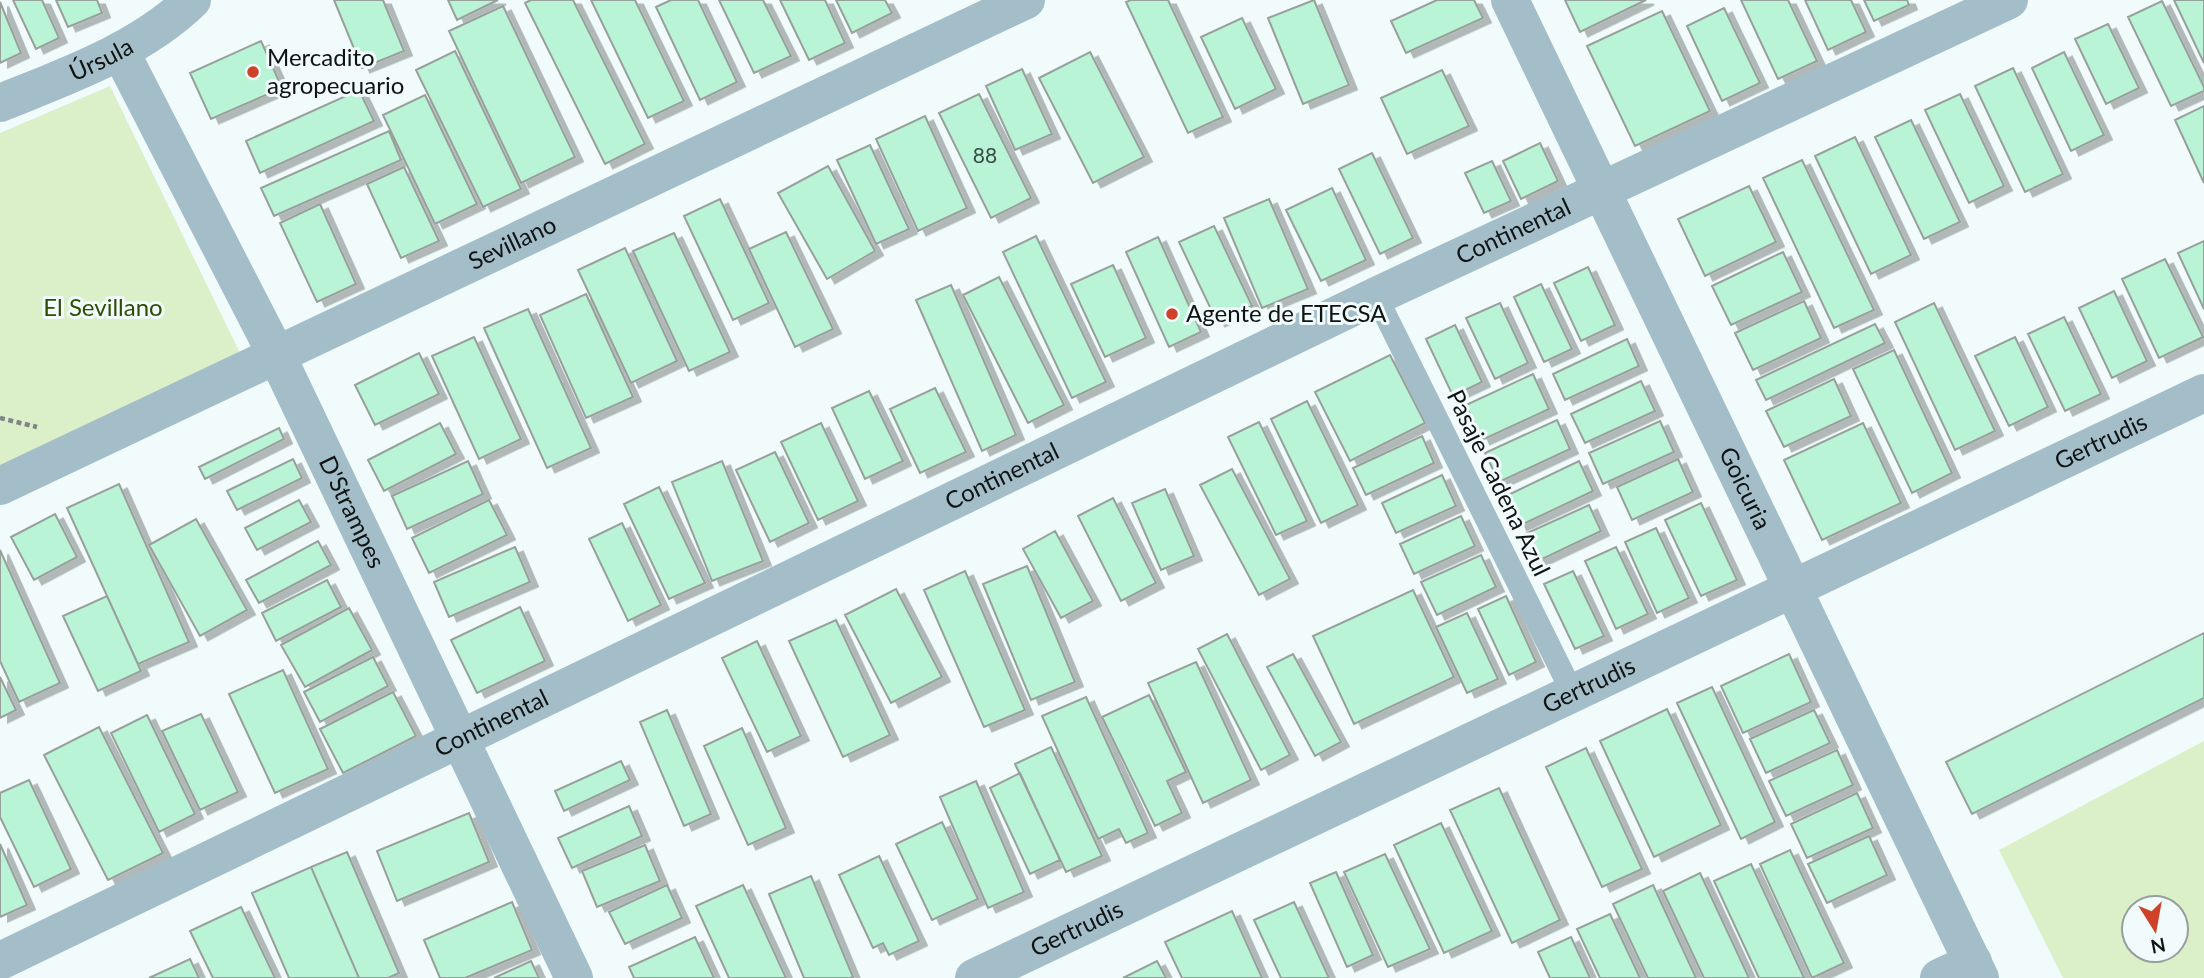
<svg xmlns="http://www.w3.org/2000/svg" width="2204" height="978" font-family="Lato,sans-serif">
<defs>
<filter id="shadow"><feDropShadow dx="8" dy="4.5" stdDeviation="0" flood-color="#0004"/></filter>
</defs>
<rect width="100%" height="100%" fill="#f1fbfb"/>
<path fill="#dbefc9" fill-rule="evenodd" d="M110 86 242 357 0 470V133Z
M2204 741V978H2063L1999 850ZM2134 908H2176V950H2134Z"/>
<path fill="#baf4d6" stroke="#98a09c" stroke-width="2" filter="url(#shadow)" d="M13 0H42L59 38 36 49Z
M56 0H97L102 13 68 27Z
M334 0H383L404 51 362 68Z
M448 0H498L457 20Z
M531 0H573L645 144 605 164 525 3Z
M591 0H635L684 101 648 118Z
M671 0H698L737 82 700 100 656 7Z
M719 0H763L791 56 754 73Z
M780 0H825L845 43 809 60Z
M836 0H885L892 13 852 33Z
M1131 0H1168L1223 117 1188 133 1126 2Z
M1314 0 1349 85 1303 104 1268 18Z
M1437 0H1474L1483 18 1406 53 1391 21Z
M1565 0H1646L1580 32Z
M1741 0H1788L1817 61 1778 79Z
M1805 0H1851L1866 32 1828 50Z
M1864 0H1907L1909 5 1874 21Z
M2174 0H2204V63Z
M2162 1 2204 87V91L2171 106 2128 17Z
M0 2 21 53 0 63Z
M503 6 575 157 521 183 449 31Z
M1724 8 1760 83 1722 101 1687 26Z
M1662 11 1710 111 1635 146 1587 46Z
M1242 18 1276 89 1235 109 1201 37Z
M2108 24 2139 88 2106 104 2075 39Z
M261 41 282 88 211 119 190 73Z
M455 51 521 189 483 207 416 70Z
M1090 52 1144 157 1093 183 1039 78Z
M2064 52 2104 135 2071 151 2032 68Z
M2013 68 2063 174 2025 192 1975 86Z
M1022 69 1052 134 1015 150 986 86Z
M1442 70 1469 126 1407 154 1381 98Z
M359 90 374 121 260 173 246 141Z
M979 94 1031 198 991 218 939 113Z
M1960 94 2004 186 1969 203 1925 110Z
M425 95 477 204 435 224 383 115Z
M2204 106V183L2175 120Z
M925 116 967 208 918 231 876 139Z
M1911 120 1960 222 1924 239 1875 137Z
M389 131 401 160 274 216 261 188Z
M1855 137 1911 255 1871 274 1815 156Z
M1540 143 1558 181 1521 199 1503 161Z
M870 145 909 229 876 244 837 160Z
M1372 153 1413 238 1380 254 1339 169Z
M1802 160 1874 310 1834 328 1763 178Z
M1492 161 1511 201 1484 213 1465 173Z
M828 166 875 251 827 279 778 193Z
M404 167 439 241 401 258 367 184Z
M1749 186 1776 242 1705 276 1678 219Z
M1332 188 1366 260 1321 281 1286 210Z
M720 199 769 303 733 320 684 216Z
M1269 199 1308 289 1262 308 1224 218Z
M320 204 356 284 317 302 280 223Z
M1214 226 1252 306 1217 322 1179 242Z
M786 232 833 329 795 347 749 249Z
M674 233 730 352 689 371 633 251Z
M1036 236 1106 382 1072 398 1003 252Z
M1158 237 1201 332 1169 347 1126 252Z
M2204 241V309L2178 253Z
M625 248 677 361 631 383 578 270Z
M1783 252 1802 292 1731 325 1712 286Z
M2165 259 2203 337 2159 358 2122 279Z
M1113 265 1146 338 1105 357 1071 284Z
M1588 267 1615 325 1581 341 1554 283Z
M999 277 1064 405 1028 423 963 295Z
M1541 284 1572 349 1544 362 1514 297Z
M951 285 1016 435 982 451 916 300Z
M2114 291 2147 361 2112 378 2079 308Z
M586 294 633 397 586 418 540 315Z
M1804 301 1821 338 1753 370 1735 333Z
M1500 303 1528 363 1495 379 1466 318Z
M1934 303 1995 431 1955 450 1895 322Z
M528 309 591 448 547 468 484 328Z
M2064 317 2101 394 2065 411 2028 334Z
M1875 324 1885 343 1766 400 1756 380Z
M1455 325 1482 382 1453 396 1426 339Z
M474 337 521 439 479 459 432 356Z
M2015 337 2048 407 2009 426 1975 356Z
M1627 339 1639 366 1565 400 1553 374Z
M1894 350 1952 473 1912 493 1853 369Z
M419 353 439 394 375 425 355 385Z
M1390 355 1425 423 1350 461 1315 392Z
M1533 374 1549 409 1482 440 1466 405Z
M1834 379 1851 416 1784 447 1766 411Z
M1641 381 1655 411 1585 443 1571 414Z
M935 388 966 452 920 473 890 409Z
M869 391 903 461 865 479 832 408Z
M1307 401 1358 505 1321 523 1271 419Z
M1557 420 1570 449 1499 482 1485 453Z
M1660 421 1674 452 1603 484 1589 453Z
M1259 422 1307 521 1276 535 1228 437Z
M440 423 456 454 384 491 368 460Z
M821 423 858 501 818 520 781 442Z
M1863 423 1901 503 1822 540 1784 460Z
M279 428 284 439 205 479 199 467Z
M1422 436 1434 463 1366 495 1353 468Z
M775 452 809 523 770 542 736 470Z
M293 459 302 478 237 510 227 491Z
M1678 459 1693 492 1632 520 1617 487Z
M468 461 483 494 407 529 392 496Z
M722 461 763 561 712 581 672 482Z
M1579 461 1593 491 1519 526 1506 496Z
M1232 469 1290 579 1259 595 1200 485Z
M1442 475 1456 506 1396 533 1382 503Z
M119 484 189 642 138 664 67 508Z
M659 487 705 583 669 599 624 504Z
M1165 489 1194 556 1161 570 1132 503Z
M1113 498 1156 583 1121 601 1078 516Z
M299 500 311 522 257 550 245 528Z
M489 500 507 535 429 573 412 538Z
M1701 503 1737 580 1701 596 1665 520Z
M1589 505 1601 531 1538 561 1525 534Z
M55 514 77 557 34 580 11 537Z
M1461 516 1475 546 1414 574 1400 544Z
M196 519 247 610 200 636 149 545Z
M622 523 661 605 628 621 589 539Z
M1656 528 1689 598 1657 613 1625 542Z
M1055 531 1093 601 1061 618 1023 549Z
M318 541 331 565 259 603 246 580Z
M515 547 530 582 449 617 434 582Z
M1616 547 1648 614 1616 629 1585 561Z
M0 550 60 683 19 702 0 661Z
M1481 555 1496 587 1437 615 1421 582Z
M1027 566 1075 682 1031 700 983 584Z
M965 571 1025 710 984 727 924 590Z
M1573 571 1604 636 1575 649 1544 584Z
M327 580 341 607 276 641 262 613Z
M896 589 942 677 891 703 845 615Z
M1413 590 1454 677 1354 724 1313 636Z
M107 596 141 671 98 691 63 616Z
M1506 596 1536 662 1509 675 1478 609Z
M520 607 545 661 477 693 451 640Z
M349 608 372 650 305 687 281 645Z
M1467 613 1498 679 1467 693 1436 627Z
M836 620 890 735 843 757 789 641Z
M2204 633V698L1972 814 1946 762Z
M1227 634 1290 755 1261 770 1198 649Z
M757 641 801 736 767 752 722 658Z
M1293 654 1341 742 1315 756 1267 667Z
M1789 654 1811 702 1743 733 1721 686Z
M373 657 388 686 320 722 304 692Z
M1196 662 1251 780 1203 803 1148 683Z
M283 670 328 769 275 793 229 694Z
M0 677 16 710 0 718Z
M1712 687 1775 822 1741 839 1677 703Z
M393 692 416 736 343 773 320 729Z
M1149 695 1186 772 1167 781 1182 813 1155 826 1102 717Z
M1086 697 1148 833 1126 843 1119 829 1098 839 1042 716Z
M1667 709 1721 825 1654 857 1600 741Z
M667 710 711 814 684 826 640 722Z
M1814 710 1830 743 1766 773 1750 739Z
M201 714 238 792 200 810 162 731Z
M147 715 195 814 159 832 111 733Z
M99 727 163 853 108 880 44 755Z
M742 728 786 828 748 845 704 746Z
M1051 747 1102 856 1066 872 1015 764Z
M1586 748 1642 869 1602 887 1546 767Z
M1837 750 1853 785 1786 816 1769 781Z
M621 761 630 780 564 811 555 791Z
M1020 773 1060 860 1030 874 990 788Z
M29 780 71 869 34 887 0 817V793Z
M976 781 1024 892 988 908 940 797Z
M1499 788 1560 920 1512 943 1450 810Z
M1857 793 1873 828 1807 858 1791 824Z
M629 806 642 836 572 868 558 838Z
M469 813 489 862 397 901 377 851Z
M942 822 978 899 932 920 896 844Z
M1441 823 1492 931 1444 953 1394 845Z
M1869 836 1887 875 1827 903 1808 864Z
M0 844 27 905 0 917Z
M645 845 660 881 597 907 582 871Z
M1790 850 1844 963 1812 978 1760 864Z
M347 852 399 973 388 978H359L311 867Z
M1385 854 1430 949 1388 967 1344 872Z
M879 856 919 941 889 955 883 943 873 948 839 875Z
M1751 864 1804 978H1759L1714 881Z
M311 867 359 978H289L252 893Z
M1336 872 1373 955 1347 967 1310 883Z
M1700 873 1749 978H1704L1663 891Z
M811 876 853 977 850 978H804L769 894Z
M667 885 682 918 625 944 609 912Z
M743 885 786 978H729L696 906Z
M1653 885 1696 978H1648L1613 904Z
M512 902 532 950 465 978H440L424 940Z
M1294 902 1329 978H1281L1254 920Z
M241 907 275 978H213L190 931Z
M1232 911 1262 978H1182L1165 942Z
M1610 914 1640 978H1600L1577 929Z
M695 937 714 978H634L629 967Z
M1571 937 1590 978H1550L1538 952Z
M190 959 199 978H149Z
M531 961 539 978H494Z
M1157 961 1166 978H1123Z"/>
<g fill="none" stroke-linecap="round" stroke-linejoin="round">
<path stroke="#7e8585" stroke-width="4.5" stroke-dasharray="5 3.5" stroke-linecap="butt" d="M0 418 37 427"/>
<path stroke="#a4bec9" stroke-width="23" d="M1376 296 1573 694"/>
<g stroke="#a4bec9" stroke-width="38">
<path id="s1" d="M1510 0 1980 978"/>
<path id="s2" d="M120 51 277 356 574 978"/>
<path id="s3" d="M0 486 1026 0"/>
<path id="s4" d="M0 961 1376 296 2009 0"/>
<path id="s5" d="M974 978 2204 393"/>
<path d="M1939 978 1973 962"/>
</g>
<path stroke="#a4bec9" stroke-width="38" id="s6" d="M0 103C65 77 141 50 192 0"/>
</g>
<g fill="#cd4228" stroke="#f1fbfb" stroke-width="2.5">
<circle cx="253" cy="72" r="7"/>
<circle cx="1172" cy="314" r="7"/>
</g>
<g text-anchor="middle" stroke-width="6" stroke-linejoin="round" paint-order="stroke">
<g font-size="21" fill="#3a4b44">
<text x="985" y="163">88</text>
</g>
<g font-size="24" fill="#0f1313" stroke="#f1fbfb">
<text dy="8" stroke="none"><textPath href="#s6" startOffset="110">Úrsula</textPath></text>
<text dy="8" stroke="none"><textPath href="#s4" startOffset="1680">Continental</textPath></text>
<text dy="8" stroke="none"><textPath href="#s3" startOffset="567">Sevillano</textPath></text>
<text dy="8" stroke="none"><textPath href="#s5" startOffset="1248">Gertrudis</textPath></text>
<text dy="8" stroke="none"><textPath href="#s4" startOffset="1113">Continental</textPath></text>
<text transform="translate(1498 483) rotate(64)" y="8">Pasaje Cadena Azul</text>
<text dy="8" stroke="none"><textPath href="#s1" startOffset="542">Goicuria</textPath></text>
<text dy="8" stroke="none"><textPath href="#s2" startOffset="516">D'Strampes</textPath></text>
<text dy="8" stroke="none"><textPath href="#s5" startOffset="681">Gertrudis</textPath></text>
<text dy="8" stroke="none"><textPath href="#s4" startOffset="546">Continental</textPath></text>
<text dy="8" stroke="none"><textPath href="#s5" startOffset="114">Gertrudis</textPath></text>
</g>
<g font-size="24" fill="#0f1313" stroke="#f1fbfb" text-anchor="start">
<text x="267" y="66">Mercadito<tspan x="267" dy="28">agropecuario</tspan></text>
<text x="1186" y="322">Agente de ETECSA</text>
</g>
<g font-size="24" fill="#2f4c00" stroke="#f1fbfb">
<text x="103" y="316">El Sevillano</text>
</g>
</g>
<g transform="translate(2155 929) rotate(169)"><circle r="33" fill="#f1fbfb" stroke="#979e9e" stroke-width="2"/>
<path d="M0-5L12 26L0 18L-12 26Z" fill="#cd4228"/>
<text y="-10" font-size="19" font-weight="bold" text-anchor="middle" fill="#0f1313">N</text>
</g>
</svg>
